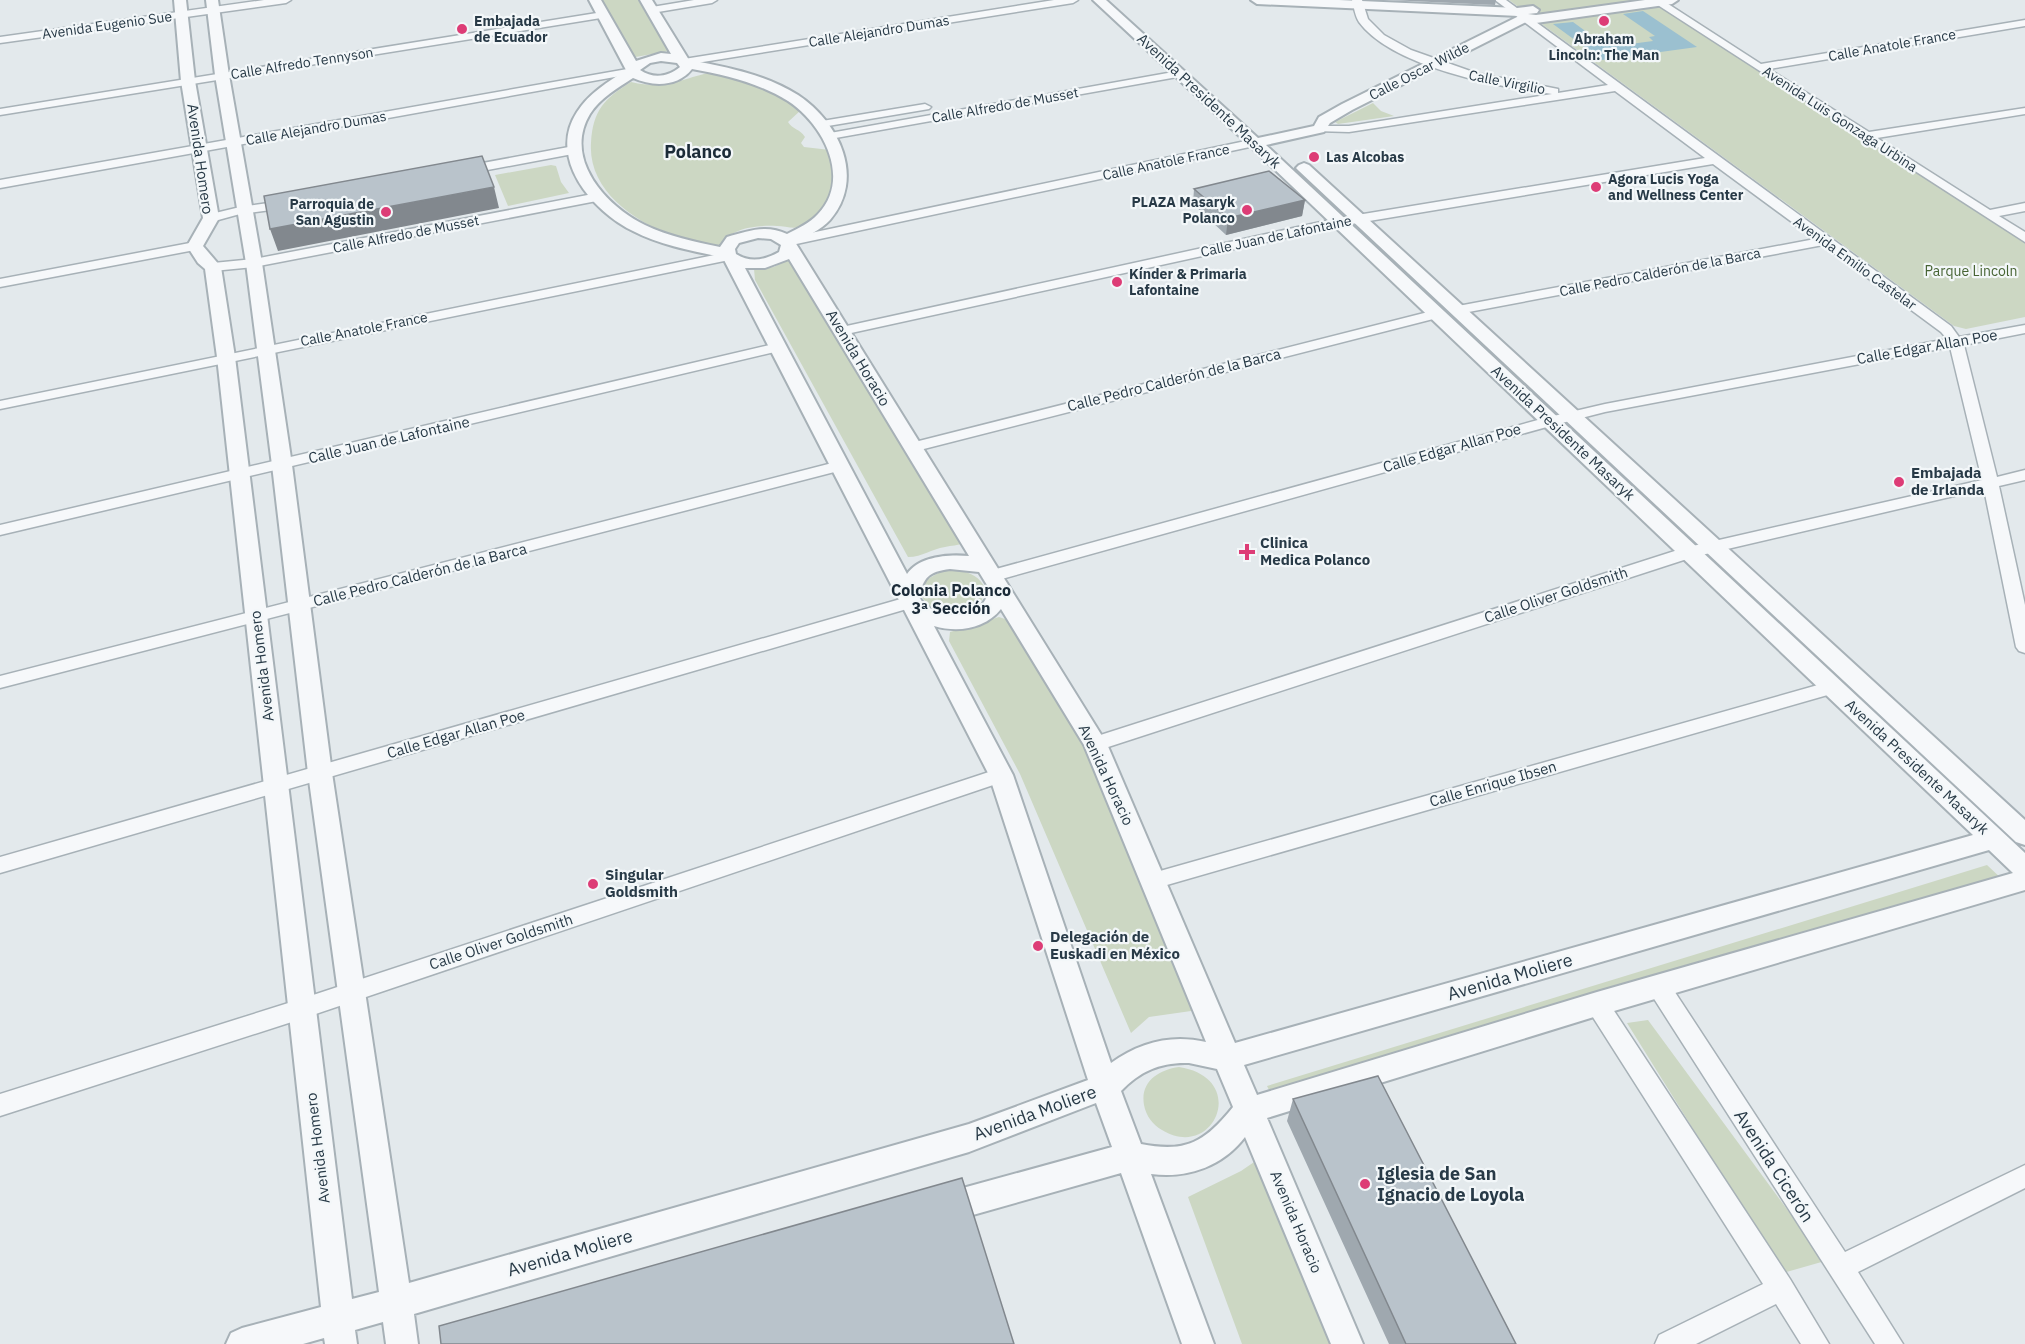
<svg xmlns="http://www.w3.org/2000/svg" width="2025" height="1344" font-family="'IBM Plex Sans',sans-serif">
<rect width="100%" height="100%" fill="#e3e9ec"/>
<path fill="#ccd7c3" d="M598 0H638L669 51 630 58Z
M1509 0H1649L2025 242V317L1966 329 1954 326Z
M714 72C745 76 776 91 801 110L788 122C792 129 800 129 805 137L801 143 804 147 830 150C838 179 832 216 799 227 793 229 784 226 777 226 755 225 731 228 719 246 703 243 685 241 670 235 631 219 588 189 591 143 593 110 604 99 631 82 670 91 679 78 714 72Z
M1373 103 1381 111 1394 116 1338 124 1335 122Z
M551 165 556 166 561 182 569 193 508 206 495 175Z
M786 260H796L964 543C957 546 952 545 945 547 931 549 923 557 908 557L755 280 754 269 774 267Z
M953 570C966 571 977 574 984 586L982 600C965 617 932 619 921 595L926 580 942 571Z
M999 617 1008 620 1084 739 1198 1010 1149 1017 1131 1033 1020 774 949 641 950 632Z
M1987 865 2004 881 1277 1106 1267 1086Z
M1648 1020 1825 1261 1783 1273 1627 1023Z
M1179 1067C1250 1078 1214 1162 1162 1130 1153 1125 1146 1116 1144 1105 1140 1082 1158 1070 1179 1067Z
M1260 1158 1338 1344H1242L1188 1197 1241 1171Z"/>
<path fill="#9bc0d0" d="M1643 11 1697 47 1602 60 1553 24 1573 22 1603 44 1610 43 1615 46 1653 41 1649 37 1655 36 1623 14Z"/>
<g fill="none" stroke-linecap="round" stroke-linejoin="round">
<g stroke="#a7b1b7" stroke-width="3">
<path id="minor" d="M264 0H291L286 3 0 43V37Z
M694 0H717L712 3 652 13 647 10 652 7Z
M1054 0H1078L1073 3 684 65 679 62 684 59Z
M1352 0H1362L1368 19 1384 35 1411 50 1476 73 1558 89V93L1608 85 1495 0H1506L1951 326 1959 337 2025 325V333L1964 345 1997 477 2025 470V480L1999 486 2025 605V653L2019 651 2016 647 1984 489 1693 557 1102 749 1095 751 1088 749 1086 744 1088 739 1684 548 1982 480 1950 347 1605 412 1554 425 991 582 985 580 983 576 985 572 1545 418 1605 404 1947 339 1941 332 1823 245 1458 314 1451 310 1458 306 1815 239 1713 164 1339 226 842 335 835 331 842 327 1339 218 1705 158 1615 91 1349 132 1315 131V127L1319 126H1349L1552 94C1499 87 1392 67 1359 22 1355 16 1354 7 1352 0Z
M1650 0H1662L1761 64 2025 20V26L1769 69 1869 132 2025 108V114L1877 138 1990 210 2025 203V211L1999 216 2025 232V242Z
M603 12 607 13V17L0 115V109Z
M633 68 637 69V73L0 188V180Z
M1179 71 1183 72V76L830 139 824 136 830 133Z
M925 104 931 107 929 109 822 127 816 124 822 121Z
M1255 139 1261 143 1259 145 787 246 781 242 787 238Z
M574 146 580 150 578 153 461 175 455 171 461 167Z
M598 193 602 194 604 197 602 200 254 267 213 271 206 267 213 263 254 259Z
M290 200 296 204 294 207 240 214 211 222 205 218 207 215 240 207Z
M195 242 201 246 200 249 0 287V279Z
M729 252 736 256 734 259 0 409V401Z
M1436 310 1443 314 1441 317 912 452 904 447 907 444Z
M778 343 785 347 783 350 0 535V525Z
M840 461 848 466 846 469 0 688V676Z
M911 596 917 598 920 602 917 606 0 873V857Z
M1832 681 1838 682 1841 687 1838 692 1153 889 1146 887 1143 881 1146 875 1153 873Z
M1001 768 1008 770 1011 775 1008 780 301 1019 0 1116V1094L301 999Z
M1659 978 1667 980 1845 1252 2025 1165V1188L1858 1272 1903 1344H1875L1651 994 1648 987 1651 980Z
M1597 995 1605 997 1790 1279 1829 1344H1801L1776 1304 1696 1344H1655L1659 1335 1763 1284 1589 1011 1586 1004 1589 997Z"/>
</g>
<g stroke="#a7b1b7" stroke-width="4">
<path id="tertiary" d="M174 0H186L195 81 219 218 203 246 221 267 235 357 352 1299 379 1292 308 773 272 465 246 263 215 75 206 0H218L229 75 262 263 292 465 332 773 409 1283 969 1124 1088 1080 989 775 724 260 721 257C692 251 660 245 633 231 592 211 547 158 577 112 589 93 608 82 626 70L589 0H601L636 61 661 53 671 54 640 0H652L689 60C726 67 765 74 798 95 839 122 866 178 830 220 821 230 807 236 795 242L1107 744 1235 1043 1973 835 1250 146 1093 0H1106L1258 138 1314 126 1319 117 1342 104 1519 16 1257 4 1251 0H1339L1517 8 1533 6 1539 10 1537 13 1528 14 1536 15 1645 0H1678L1672 4 1536 23 1526 22 1352 110 1330 123 1324 132 1266 145 2025 853V890L1597 1016 1267 1118 1363 1344H1331L1245 1137C1223 1166 1188 1179 1151 1174L1214 1344H1182L1121 1173 941 1224 930 1219 926 1209 930 1199 941 1194 1112 1147 1096 1103 969 1152 414 1314 418 1344H386L383 1322 355 1330 357 1344H325L324 1338 303 1344H226L231 1333 242 1328 321 1307 217 357 205 269 198 263 187 246 203 218 181 81ZM661 61 677 63 680 67C668 77 653 79 640 70L650 63ZM692 69C725 75 759 83 788 101 823 124 852 178 818 214 810 223 797 229 787 234 766 224 748 231 727 237L720 247C695 242 668 236 645 225 606 206 563 159 590 114 600 98 618 88 633 78 653 87 678 87 692 69ZM758 238 771 239 781 245 779 252C765 260 750 263 736 254L735 249 739 243ZM789 259 969 556C949 554 919 556 907 574L745 268H765ZM950 569 979 572 990 590C987 596 985 602 980 607 964 621 929 616 919 597 924 577 928 572 950 569ZM1001 609 1084 745 1206 1042C1172 1034 1140 1042 1111 1063L1013 775 934 626C958 633 985 629 1001 609ZM1989 850 2013 873 1597 992 1257 1095 1244 1065ZM1189 1063 1217 1069 1233 1107C1205 1142 1186 1153 1141 1144L1121 1091C1140 1071 1161 1062 1189 1063Z
M1304 163 1309 165 2025 820V845L2016 842 1299 171 1296 168 1299 165Z"/>
</g>
<use href="#minor" fill="#f6f8fa" fill-rule="evenodd"/>
<use href="#tertiary" fill="#f6f8fa" fill-rule="evenodd"/>
</g>
<path fill="#9fa8af" d="M1389 0H1496L1495 5Z
M1194 189 1305 200 1302 216 1226 235 1193 204Z
M1293 1099 1516 1344H1389L1287 1121Z"/>
<path fill="#82888e" d="M494 187 499 208 278 251 270 229Z
M1305 200 1302 216 1226 235 1228 218Z"/>
<path fill="#b9c3cb" stroke="#82888e" stroke-width="1.5" d="M482 156 494 187 270 229 264 196Z
M1269 171 1305 200 1228 218 1194 189Z
M1378 1076 1516 1344H1406L1293 1099Z
M962 1178 1014 1344H441L439 1326Z"/>
<g fill="#dd3c76" stroke="#f3f7f9" stroke-width="2">
<circle cx="1604" cy="21" r="6"/>
<circle cx="462" cy="29" r="6"/>
<circle cx="1314" cy="157" r="6"/>
<circle cx="1596" cy="187" r="6"/>
<circle cx="1247" cy="210" r="6"/>
<circle cx="386" cy="212" r="6"/>
<circle cx="1117" cy="282" r="6"/>
<circle cx="1899" cy="482" r="6"/>
<path d="M1244 543h6v6h6v6h-6v6h-6v-6h-6v-6h6z"/>
<circle cx="593" cy="884" r="6"/>
<circle cx="1038" cy="946" r="6"/>
<circle cx="1365" cy="1184" r="6"/>
</g>
<g text-anchor="middle" stroke-width="4.5" stroke-linejoin="round" paint-order="stroke">
<g font-size="14" font-weight="bold" fill="#283a47" stroke="#f3f7f9" text-anchor="start">
<text x="474" y="26">Embajada<tspan x="474" dy="16">de Ecuador</tspan></text>
<text x="1604" y="44" text-anchor="middle">Abraham<tspan x="1604" dy="16">Lincoln: The Man</tspan></text>
<text x="1326" y="162">Las Alcobas</text>
<text x="1608" y="184">Agora Lucis Yoga<tspan x="1608" dy="16">and Wellness Center</tspan></text>
<text x="1235" y="207" text-anchor="end">PLAZA Masaryk<tspan x="1235" dy="16">Polanco</tspan></text>
<text x="374" y="209" text-anchor="end">Parroquia de<tspan x="374" dy="16">San Agustin</tspan></text>
<text x="1129" y="279">Kínder &amp; Primaria<tspan x="1129" dy="16">Lafontaine</tspan></text>
</g>
<g font-size="14" fill="#283a47" stroke="#f3f7f9">
<text transform="translate(107 25) rotate(-8)" y="5">Avenida Eugenio Sue</text>
<text transform="translate(879 31) rotate(-9)" y="5">Calle Alejandro Dumas</text>
<text transform="translate(1892 45) rotate(-10)" y="5">Calle Anatole France</text>
<text transform="translate(302 63) rotate(-9)" y="5">Calle Alfredo Tennyson</text>
<text transform="translate(1419 71) rotate(-27)" y="5">Calle Oscar Wilde</text>
<text transform="translate(1507 82) rotate(11)" y="5">Calle Virgilio</text>
<text transform="translate(1005 105) rotate(-10)" y="5">Calle Alfredo de Musset</text>
<text transform="translate(1840 119) rotate(33)" y="5">Avenida Luis Gonzaga Urbina</text>
<text transform="translate(316 128) rotate(-10)" y="5">Calle Alejandro Dumas</text>
<text transform="translate(1166 162) rotate(-12)" y="5">Calle Anatole France</text>
<text transform="translate(406 234) rotate(-11)" y="5">Calle Alfredo de Musset</text>
<text transform="translate(1276 236) rotate(-12)" y="5">Calle Juan de Lafontaine</text>
<text transform="translate(1855 263) rotate(36)" y="5">Avenida Emilio Castelar</text>
<text transform="translate(1660 272) rotate(-11)" y="5">Calle Pedro Calderón de la Barca</text>
<text transform="translate(364 329) rotate(-11)" y="5">Calle Anatole France</text>
</g>
<g font-size="14" fill="#476434" stroke="#f3f7f9">
<text x="1971" y="276">Parque Lincoln</text>
</g>
<g font-size="15" fill="#283a47" stroke="#f3f7f9">
<text transform="translate(1209 101) rotate(43)" y="5">Avenida Presidente Masaryk</text>
<text transform="translate(200 159) rotate(82)" y="5">Avenida Homero</text>
<text transform="translate(1927 347) rotate(-10)" y="5">Calle Edgar Allan Poe</text>
<text transform="translate(858 358) rotate(59)" y="5">Avenida Horacio</text>
<text transform="translate(1174 380) rotate(-14)" y="5">Calle Pedro Calderón de la Barca</text>
<text transform="translate(1563 433) rotate(43)" y="5">Avenida Presidente Masaryk</text>
<text transform="translate(389 440) rotate(-13)" y="5">Calle Juan de Lafontaine</text>
<text transform="translate(1452 448) rotate(-16)" y="5">Calle Edgar Allan Poe</text>
<text transform="translate(420 575) rotate(-14)" y="5">Calle Pedro Calderón de la Barca</text>
<text transform="translate(1556 595) rotate(-18)" y="5">Calle Oliver Goldsmith</text>
<text transform="translate(262 666) rotate(-97)" y="5">Avenida Homero</text>
<text transform="translate(456 734) rotate(-16)" y="5">Calle Edgar Allan Poe</text>
<text transform="translate(1917 767) rotate(43)" y="5">Avenida Presidente Masaryk</text>
<text transform="translate(1106 775) rotate(65)" y="5">Avenida Horacio</text>
<text transform="translate(1493 784) rotate(-16)" y="5">Calle Enrique Ibsen</text>
<text transform="translate(501 942) rotate(-18)" y="5">Calle Oliver Goldsmith</text>
<text transform="translate(318 1148) rotate(-97)" y="5">Avenida Homero</text>
<text transform="translate(1296 1222) rotate(67)" y="5">Avenida Horacio</text>
</g>
<g font-size="15" font-weight="bold" fill="#283a47" stroke="#f3f7f9" text-anchor="start">
<text x="1911" y="478">Embajada<tspan x="1911" dy="17">de Irlanda</tspan></text>
<text x="1260" y="548">Clinica<tspan x="1260" dy="17">Medica Polanco</tspan></text>
<text x="605" y="880">Singular<tspan x="605" dy="17">Goldsmith</tspan></text>
<text x="1050" y="942">Delegación de<tspan x="1050" dy="17">Euskadi en México</tspan></text>
</g>
<g font-size="16" font-weight="bold" fill="#1b2b38" stroke="#f3f7f9">
<text x="951" y="596">Colonia Polanco<tspan x="951" dy="18">3ª Sección</tspan></text>
</g>
<g font-size="18" font-weight="bold" fill="#1b2b38" stroke="#f3f7f9">
<text x="698" y="158">Polanco</text>
</g>
<g font-size="18" fill="#283a47" stroke="#f3f7f9">
<text transform="translate(1510 977) rotate(-16)" y="6">Avenida Moliere</text>
<text transform="translate(1035 1113) rotate(-20)" y="6">Avenida Moliere</text>
<text transform="translate(1774 1166) rotate(57)" y="6">Avenida Cicerón</text>
<text transform="translate(570 1253) rotate(-16)" y="6">Avenida Moliere</text>
</g>
<g font-size="18" font-weight="bold" fill="#283a47" stroke="#f3f7f9" text-anchor="start">
<text x="1377" y="1180">Iglesia de San<tspan x="1377" dy="21">Ignacio de Loyola</tspan></text>
</g>
</g>
</svg>
